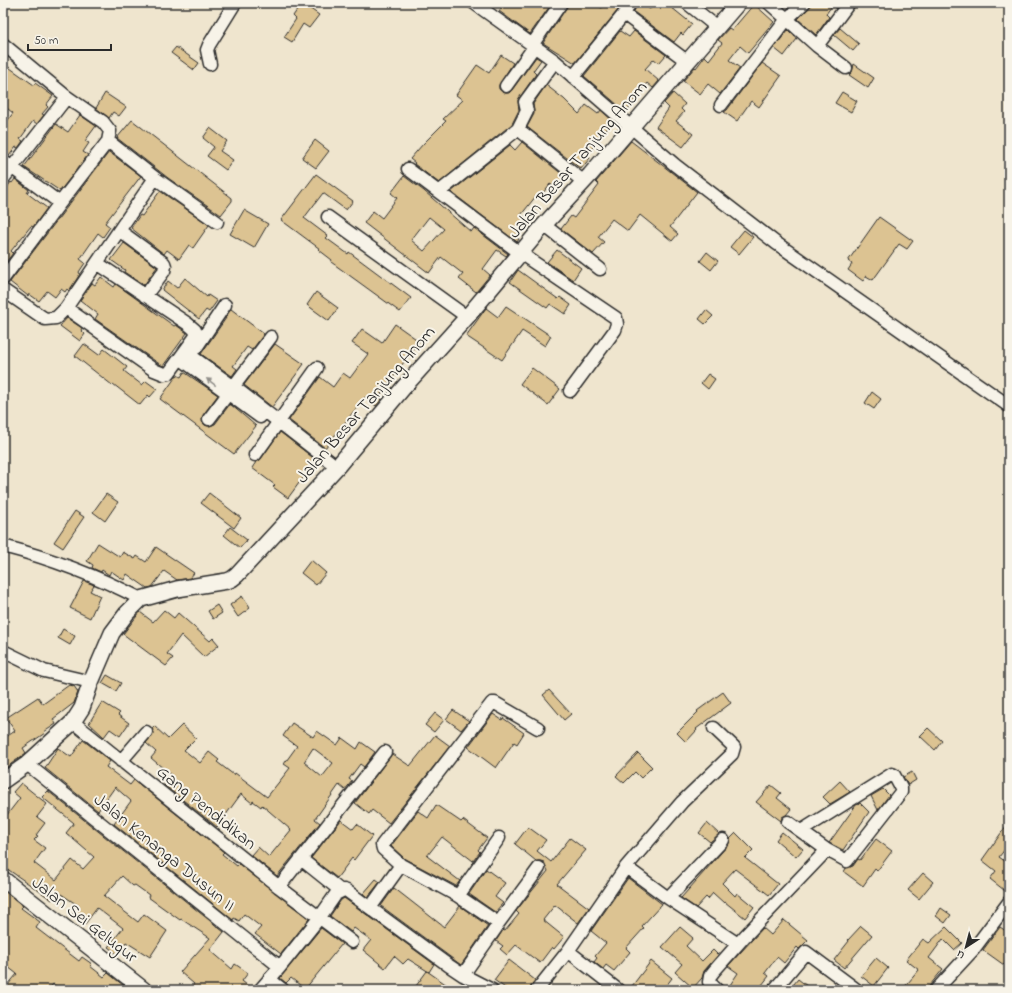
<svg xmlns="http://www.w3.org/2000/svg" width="1012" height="993" font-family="'Indie Flower',sans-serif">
<rect width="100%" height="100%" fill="#efe5ce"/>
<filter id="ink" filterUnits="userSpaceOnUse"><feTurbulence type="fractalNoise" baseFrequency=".025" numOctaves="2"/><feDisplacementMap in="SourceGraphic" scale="8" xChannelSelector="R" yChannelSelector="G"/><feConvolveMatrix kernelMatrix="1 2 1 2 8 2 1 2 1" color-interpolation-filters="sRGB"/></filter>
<g filter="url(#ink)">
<path fill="#dcc392" stroke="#2b2b2b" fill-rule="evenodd" d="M302 3 319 15 309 28 303 24 292 42 284 37 296 19 293 16Z
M505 3H552L530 34 499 11Z
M568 3H593L602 8 605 3H621L618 10 575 63 543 43 567 7Z
M637 3H640L650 9 655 3H666L692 24 683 35 681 33 674 42 634 12Z
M811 3H834L826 14 829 17 816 35 798 19 809 8Z
M754 4 774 22 748 53 740 46 729 60 740 68 720 94 708 84 700 94 683 81 695 67 696 68 705 56 709 60 722 43 718 40 729 28 732 30Z
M840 28 859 44 853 51 834 35Z
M788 30 797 39 784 56 774 48Z
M620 31 629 37 634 31 666 55 659 63 654 59 645 69 659 81 653 88 647 83 633 99 635 101 626 112 584 76Z
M176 47 199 63 194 70 171 53Z
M501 55 513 63 499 85V89L505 93H509L512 90 536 57 541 60 533 71 536 74 518 100 519 110 512 124 439 183 414 164 415 163 410 159 423 144 446 121 443 119 463 100 456 95 477 65 489 73Z
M3 63 34 85 35 83 53 96 46 105 48 107 42 114 44 115 37 124 33 121 20 139 23 141 18 148 16 147 9 156 3 154V127L13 113 3 105Z
M762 63 781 76 759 107 751 101 737 121 724 112 727 110Z
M854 64 874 78 868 88 849 75 852 72Z
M546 85 564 99 579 114 586 105 598 114 601 110 613 121 587 155 590 158 581 169 527 127 534 114 533 104Z
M842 92 857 101 851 112 835 103Z
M105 93 126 107 119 116 113 112 109 118 96 108Z
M673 93 685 104 681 109 684 112 676 121 693 134 683 147 656 127 669 108 664 103Z
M80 115 96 126 85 141 89 143 83 152 88 155 60 191 24 167 56 124 68 132Z
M132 120 232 198V201L221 215 168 178 117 138Z
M210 128 227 141 220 151 233 160 226 170 207 156 214 147 203 138Z
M315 140 329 151 316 168 302 158Z
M631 141 697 192 670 227 678 234 672 241 640 215 628 231 612 219 598 237 604 242 593 254 561 229 571 216 574 218 599 185 596 182Z
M522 142 568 179 559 190 550 184 539 198 536 196 521 215 529 220 517 238 519 239 517 242 451 192 510 145 515 150Z
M109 152 141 176 105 223 110 227 103 237 98 233 80 259 85 263 79 272 80 274 69 291 67 289 65 292 61 289 55 297 47 291 39 301 29 294 28 296 10 282Z
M316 174 353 201 346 210 323 193 304 218 328 236 326 238 348 254 349 252 411 298 400 312 331 262 332 260 319 250 320 249 281 220Z
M404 176 424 191 471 232 474 228 508 254 506 256 497 250 483 269 490 275 476 292 459 279 463 274 441 257 429 273 364 223 373 211 382 218 397 198 391 193ZM429 217 444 229 424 251 411 240Z
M15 179 29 190 27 193 47 208 33 227 31 226 11 251 13 253 3 266V193L11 182 12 183Z
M160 191 209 225 193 248 189 245 179 259 167 250 164 254 131 228 140 215 142 216Z
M244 210 268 224 254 248 230 234Z
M879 217 913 241 907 249 899 244 873 280 866 276 863 281 848 270 852 264 848 261Z
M744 230 753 237 739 254 730 247Z
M124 243 157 267 144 285 124 272 125 270 111 260Z
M557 250 581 268 573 280 547 262Z
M707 252 718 261 711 270 700 261Z
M518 270 558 299 560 297 571 305 565 314 550 304 547 308 510 282Z
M101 277 114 287 116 284 174 326 176 325 187 333 163 366 158 363 95 319 98 314 80 300 92 283 95 285Z
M185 278 207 297 208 295 217 301 209 312 206 310 199 319 162 290 168 281 177 288Z
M316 292 338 308 329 321 307 305Z
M506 306 551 336 545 346 522 331 502 360 466 336 486 308 498 317Z
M231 309 264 334 252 350 247 347 233 366 237 369 232 376 201 354 226 318H225Z
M706 310 713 316 705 324 699 319Z
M67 318 82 328 81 330 85 334 80 341 60 326Z
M395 324 419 341 379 397 382 399 376 406 365 397 325 448 289 420 320 377 333 387 343 373 350 378 368 354 352 343 362 329 382 343Z
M84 344 99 355 104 349 127 367 124 371 142 385 146 381 157 389 150 397 148 395 140 405 113 384 112 385 75 356Z
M275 344 304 364 272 407 244 385Z
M532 368 560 389 548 405 520 384Z
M184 372 218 395 203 415 202 422 205 425 208 426 215 424 230 404 256 426 234 454 160 399 177 375 181 377Z
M708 374 715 379 708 389 701 383Z
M872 392 881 399 874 409 865 403Z
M280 432 316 460 288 498 273 487 275 485 252 468 256 462 261 459Z
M209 493 241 518 234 528 201 503Z
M106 494 118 502 105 521 93 512Z
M75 511 84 517 63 548 54 542Z
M230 527 247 540 240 548 224 535Z
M98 543 120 557 123 552 135 559 137 556 146 562 156 547 194 573 190 578 177 580 164 571 152 587 147 588 127 574 124 580 111 571 109 575 102 570 101 572 92 568 93 565 87 561Z
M311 560 326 573 316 585 301 573Z
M84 581 94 585 90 591 100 596 90 618 70 608Z
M242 596 250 608 238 617 230 605Z
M217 605 222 613 213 619 208 611Z
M164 610 174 618 178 613 210 641 213 638 219 645 204 657 181 635 167 654 173 658 166 666 123 634 140 612 153 622Z
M63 629 75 636 70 645 58 638Z
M107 675 121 683 116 691 102 683Z
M69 685 74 686 78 692 74 703 53 719 56 724 44 732 45 733 23 748 26 753 3 770V739L15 731 6 718 38 697 43 704Z
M549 690 571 714 564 720 543 695Z
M723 692 731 703 696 729 697 730 686 742 677 733 698 712 697 711Z
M102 702 120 713 118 715 129 723 120 736 110 729 104 737 89 723Z
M453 710 469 721 461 730 446 719Z
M435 713 444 720 434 732 425 725Z
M493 714 502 720 503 718 524 733 517 744 514 742 496 768 468 747Z
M292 723 313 737 317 731 337 745 342 738 357 749 361 742 375 752 364 767 360 764 349 779 352 781 345 790 339 785 315 819 320 823 277 876 251 855 258 847 269 857 291 830 262 805 261 807 253 801 252 803 241 794 217 827 164 785 171 775 151 758 156 752 146 743 153 734 152 728 154 726 168 739 182 725 196 738 184 750 200 763 209 752 219 760 217 762 234 775 235 773 267 797 290 768 284 764 297 746 283 736ZM313 748 333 763 322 777 304 762Z
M928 728 942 741 935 750 920 736Z
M435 735 450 746 389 823 372 810 369 814 355 803 392 754 410 766Z
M83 740 110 761 106 767 130 785 134 780 224 852 222 854 237 866 239 864 309 919 281 954 255 934 261 927 244 914 239 921 234 918 233 920 114 824 131 801 115 787 98 811 45 768 58 748 71 757Z
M638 753 652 767 641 778 635 772 624 783 616 776Z
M912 772 916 780 908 785 903 777Z
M840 781 850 792 830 804 823 797Z
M21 783 47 804 37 817 45 823 36 835 38 836 34 840 45 848 34 863 56 880 72 860 83 869 94 857 66 833 74 823 42 797 48 791 224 932 210 950 232 969 235 964 248 973 242 981 253 990H189L194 984 180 972 210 938 181 919 180 920 148 897 149 895 135 885 133 886 122 876 104 896 138 922 144 914 167 931 150 957 126 942 117 954 108 947 123 928 97 908 85 924 72 914 79 906 58 892 52 900 3 866V854L7 849 3 845V820L20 798 13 792Z
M771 785 781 793 777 798 791 809 786 815 782 817 781 821 756 802Z
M883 789 889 795 878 810 871 796Z
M860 803 869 812 843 850 829 843 856 805Z
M436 805 461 822 463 820 487 838 478 850 480 852 473 861 442 837 427 856 460 881 456 886 405 859 391 846 418 811 428 818Z
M341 820 353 829 357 824 372 836 354 860 352 858 337 878 311 858Z
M1009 822V844L999 857 1009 864V894L990 879 996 871 982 860Z
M707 823 719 834 710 842 699 833Z
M528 827 546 840 537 851 551 862 570 838 586 850 557 884 589 908 578 923 555 905 543 920 564 937 554 949 552 947 540 963 516 945 507 955 500 949 503 946 496 941 503 930 505 931 519 914 516 911 548 871 544 862 540 861H536L515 844Z
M782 832 803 849 796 857 776 840Z
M736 833 753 850 745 858 778 884 769 895 735 869 722 883 735 896 737 893 754 907 745 918 725 902 724 903 713 893 708 899 706 897 696 908 681 898 728 845 730 839Z
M876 839 892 851 877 871 875 869 863 886 844 872 846 868 853 866 858 859 860 860Z
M486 869 505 883 495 897 503 903 495 912 469 894Z
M923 873 933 882 919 899 908 890Z
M628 878 662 904 642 926 644 928 626 948 630 952 614 971 606 965 603 969 594 962 597 958 595 956 606 943 591 931Z
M376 879 380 882 368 897 363 894Z
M394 888 444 927 460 906 488 926 461 965 381 906Z
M3 890 23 906 21 908 40 922 36 928 79 961 82 957 92 964 90 966 104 977 108 973 129 990H62L53 984 48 990H11L7 986 17 974 3 963Z
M344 898 434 964 429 972 408 959 403 964 394 956 385 968 363 950 371 940 354 928 351 932 330 916 341 900Z
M941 908 951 915 945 923 936 916Z
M784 920 808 940 799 949 797 947 784 963 777 957 765 973 769 976 758 990H729L731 986 730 985 738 973 728 966 763 928 771 935Z
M861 926 872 935 844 968 834 960 849 941 848 940Z
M680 927 693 938 686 946 702 961 713 950 718 955 704 971 702 978 693 988 675 972 682 964 662 947Z
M946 927 962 943 954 950 943 939 929 958 943 969 926 990H902L919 970 906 960 923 939 929 943Z
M1000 927 1009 933V958L1004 965 983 950Z
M321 928 342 944 305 989 291 978 286 983 280 978Z
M876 958 888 968 874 986 861 976Z
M509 960 535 980 531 986 530 990H508L494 980Z
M651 961 672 978 663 990H638L632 986Z
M427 971 454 990H413Z
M798 979 812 990H789Z"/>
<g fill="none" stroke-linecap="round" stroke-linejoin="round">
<g stroke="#2b2b2b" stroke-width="15">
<path id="minor" d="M474 3 555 61 675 165 776 243 1009 406
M687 3 718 28
M769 3 817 46 846 68
M624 14 688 62
M3 44 67 97 103 122 110 131 108 141 60 203 3 279
M532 45 561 3
M817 46 849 3
M210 64 207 50 209 45 235 3
M573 77 624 14 630 3
M506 86 534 47
M721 105 787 19 804 3
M518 129 584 182
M3 161 60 203
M408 169 520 253 616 318 617 324 615 330 570 391
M155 178 217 222
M3 179 67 97
M439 192 518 129 527 111 525 102 555 61
M328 217 467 317
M544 225 600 269
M120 231 164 263 165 266 164 271 145 296
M3 290 45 319 56 318 66 308 155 178 108 141
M66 308 154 370 164 374 169 373 196 336 195 330 188 324 97 263
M196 348 225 305
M190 355 234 387 337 467
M185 362 260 417
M209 419 271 337
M255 455 317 368
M3 546C53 559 95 575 141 599
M3 651 44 671 91 682
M73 722 279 887 352 942
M121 761 146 732
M27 764 280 967
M801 831 892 774 894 775 901 788V792L847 861 827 850
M723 840 668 898 738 944
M301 859 341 891
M401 865 383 849 382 845 492 703H495L538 728
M626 867 668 898
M279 887 385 752
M458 896 499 838
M370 908 401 865 458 896 495 921 497 925
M568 951 618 990
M463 975 496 928 497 925 539 868
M269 979 283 990
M260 990 280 967 320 917 336 894 344 890 347 891 448 965 463 975 492 990
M537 990 568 951 626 867 682 802 732 754 734 747 714 728
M717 990 709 982 710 976 714 971 745 936 827 850 788 822
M774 990 806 952 857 990
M936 990 973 950 1009 902"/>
</g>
<g stroke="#2b2b2b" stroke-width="18">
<path id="major" d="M3 781 27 764 73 722 82 708 91 682 112 633 127 613 141 599 177 589 227 581 232 579 237 575 337 467 404 387 467 317 544 225 590 175 738 3
M3 879 144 990"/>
</g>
<use href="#minor" stroke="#f7f3e8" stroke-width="12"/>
<use href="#major" stroke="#f7f3e8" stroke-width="15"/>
</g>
<defs><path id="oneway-solid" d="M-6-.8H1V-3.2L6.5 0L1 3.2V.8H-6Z"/></defs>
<use fill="#918f8a" href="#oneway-solid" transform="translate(211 382) rotate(-143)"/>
</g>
<g text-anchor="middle" stroke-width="4" stroke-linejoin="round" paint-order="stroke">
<g font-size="18" fill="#2b2b2b" stroke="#f7f3e8">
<text transform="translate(577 159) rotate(-49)" y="6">Jalan Besar Tanjung Anom</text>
<text transform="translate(365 404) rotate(-49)" y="6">Jalan Besar Tanjung Anom</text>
<text transform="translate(207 807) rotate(39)" y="6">Gang Pendidikan</text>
<text transform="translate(165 852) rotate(39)" y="6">Jalan Kenanga Dusun II</text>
<text transform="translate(85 919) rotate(38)" y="6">Jalan Sei Gelugur</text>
</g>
</g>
<rect width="1012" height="993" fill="none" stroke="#f7f3e8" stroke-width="16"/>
<rect x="8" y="8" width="996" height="977" fill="none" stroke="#2b2b2b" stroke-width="1.5" filter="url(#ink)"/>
<g transform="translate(966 947) rotate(216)" stroke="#f7f3e8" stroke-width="3" paint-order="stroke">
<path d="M0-3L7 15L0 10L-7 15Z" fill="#2b2b2b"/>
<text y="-6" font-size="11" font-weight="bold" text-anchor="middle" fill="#2b2b2b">U</text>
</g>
<path d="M28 44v6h83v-6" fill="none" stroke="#2b2b2b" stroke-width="2"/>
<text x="34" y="44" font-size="12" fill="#2b2b2b" stroke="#f7f3e8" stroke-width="3" paint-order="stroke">50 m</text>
</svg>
